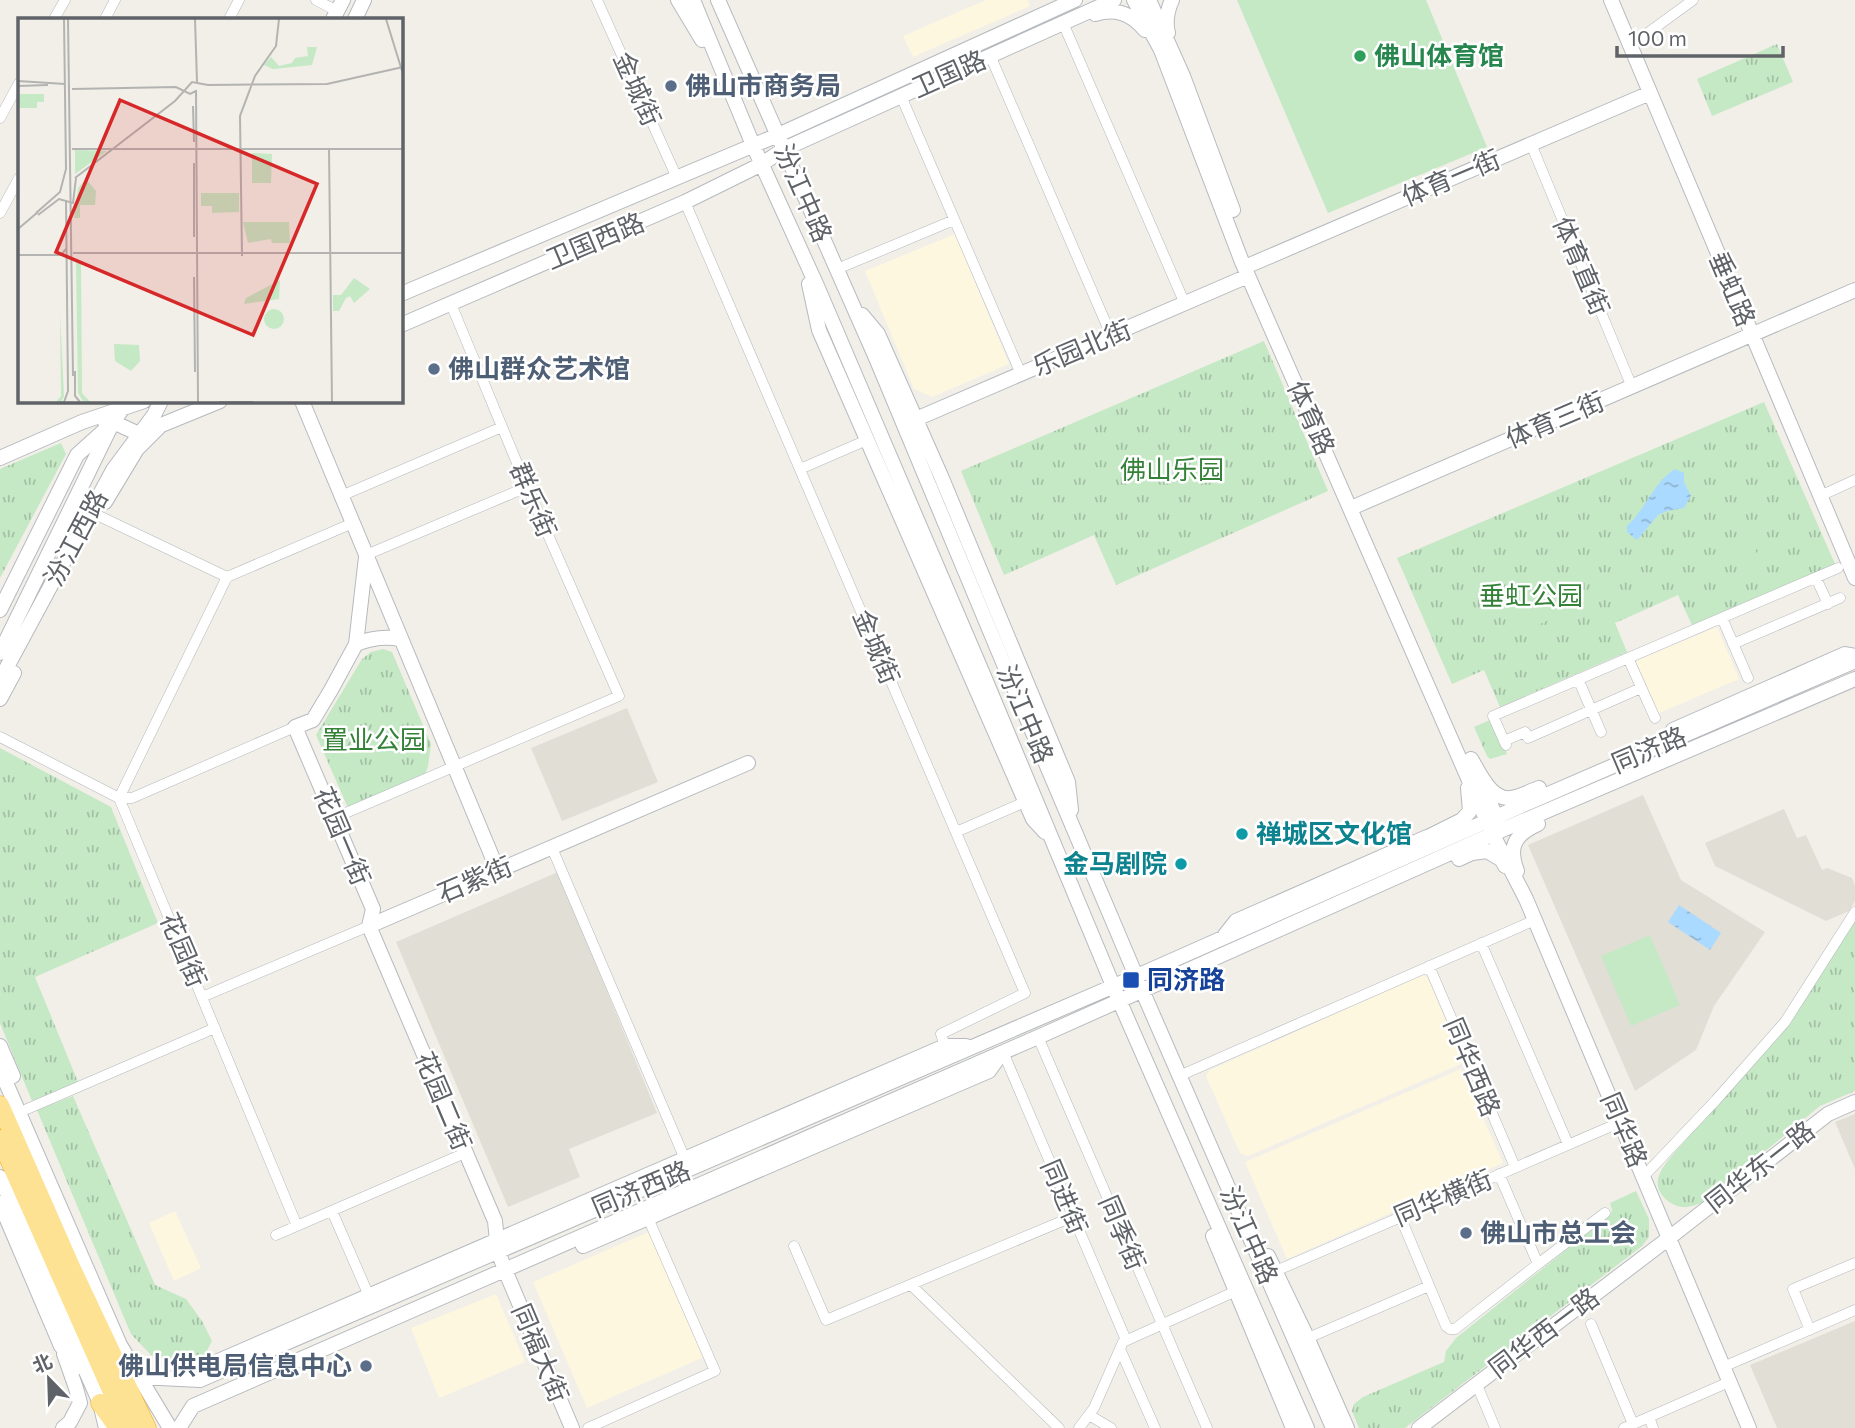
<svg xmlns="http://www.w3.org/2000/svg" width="1855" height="1428" font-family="Commissioner,'Noto Sans SC',sans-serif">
<defs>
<pattern id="grass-tufts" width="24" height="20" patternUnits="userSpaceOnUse" patternTransform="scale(1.75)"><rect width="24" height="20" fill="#c5e8c5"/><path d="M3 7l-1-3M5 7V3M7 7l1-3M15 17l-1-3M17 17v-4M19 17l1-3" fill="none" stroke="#a3c0a4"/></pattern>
<pattern id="water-ripples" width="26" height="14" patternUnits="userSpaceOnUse" patternTransform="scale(1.75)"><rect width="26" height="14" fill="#aadaff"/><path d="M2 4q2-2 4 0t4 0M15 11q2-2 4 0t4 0" fill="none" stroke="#8eb4d2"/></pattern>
</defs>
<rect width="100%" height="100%" fill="#f1efe8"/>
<path fill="#fef7e0" d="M986 0H1027L1030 6 913 57 903 36Z
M955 234 1009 364 932 397 914 389 865 271Z
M1717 627 1739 679 1659 713 1636 661Z
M1423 975 1428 978 1461 1057V1064L1248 1156 1240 1153 1206 1076 1210 1070Z
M1461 1069 1503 1163 1287 1259 1245 1162Z
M175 1211 201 1268 174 1281 149 1223Z
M649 1232 704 1357 587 1408 533 1282Z
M496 1294 525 1362 439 1398 411 1328Z"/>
<path fill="#e1ded6" d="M627 708 658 782 562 821 531 748Z
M1643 795 1681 880 1765 932 1714 1006 1696 1050 1635 1091 1528 845Z
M1784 809 1797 838 1806 835 1822 870 1827 868 1852 878 1855 886V901L1849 911 1826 921 1715 866 1705 843Z
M558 872 657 1113 569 1149 580 1177 508 1207 396 942Z
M1855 1114V1169L1835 1122Z
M1855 1321V1428H1777L1750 1365Z"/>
<path fill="url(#grass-tufts)" d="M1777 44 1793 82 1712 116 1697 79Z
M1264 341 1328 491 1116 585 1094 535 1004 575 961 471Z
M1764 402 1835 564 1692 625 1678 595 1615 623 1627 652 1500 707 1484 670 1452 684 1397 558Z
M61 443 66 454 0 578V469Z
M383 649 392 652 431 744 428 766 425 775 348 808 316 735 362 659 371 652Z
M1492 719 1507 754 1490 759 1487 756 1474 727Z
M0 748 111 807 158 923 35 977 78 1082 32 1101 0 1023Z
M1855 917V1091L1820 1106 1702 1203C1697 1204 1691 1207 1686 1207 1672 1208 1655 1194 1658 1179 1660 1169 1670 1158 1676 1151L1788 1024Z
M73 1096 155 1285 186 1299 202 1321 212 1341 203 1358 175 1362 151 1355 131 1334 37 1110Z
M1636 1191 1649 1219V1237L1642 1246 1405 1428H1359L1352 1411 1354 1404 1363 1397 1444 1362 1446 1351 1456 1338 1611 1214 1612 1210 1610 1203Z"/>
<path fill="#c5e8c5" d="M1237 0H1426L1487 147 1328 213Z
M1753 545 1766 574 1744 584 1731 554Z
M1556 599 1563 614 1533 627 1527 611Z
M1650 935 1680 1005 1631 1026 1601 956Z"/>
<path fill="url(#water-ripples)" d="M1675 469 1684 473V482L1691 496 1684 508 1667 511 1658 515 1637 540 1627 532V526C1646 509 1653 483 1675 469Z
M1679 905 1721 933 1710 950 1668 922Z"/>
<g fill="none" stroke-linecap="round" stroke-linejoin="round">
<g stroke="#b5b8bc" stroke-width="11">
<path id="street" d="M316 0 337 11
M597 0 677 178
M54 19 65 0
M105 19 115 0
M229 19 239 0
M1063 23 1185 304
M1630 46 1693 0
M990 55 1111 335
M901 96 1021 374
M0 118 19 83
M1531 144 1632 387
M685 202 1025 993 941 1034 945 1046
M0 213 19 178
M837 269 954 220
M800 469 867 440
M341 496 502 427
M1820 496 1855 480
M97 515 227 577
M366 555 527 487
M1816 578 1828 604
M1722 618 1748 678
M1733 644 1840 598
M1628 658 1655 718
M1578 679 1601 732
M0 737 119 798 297 1226
M1504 741 1525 732 1528 738 1641 688
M1506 745 1493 716 1838 568
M119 798 227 577 353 523
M119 798H132L295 727
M334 818 619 696 527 487 451 304
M956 832 1025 802
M552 848 685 1159
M1481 943 1568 1144
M1429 966 1515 1167
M202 997 369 926
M1038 1037 1207 1428
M1003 1052 1126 1340
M1179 1076 1535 920
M27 1109 215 1028
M1644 1176 1716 1100 1785 1022 1855 912
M332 1211 369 1296
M1400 1216 1446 1326 1450 1329H1455L1538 1264 1499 1174
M276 1235 465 1153
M794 1246 826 1320 1072 1217
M1538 1264 1605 1213
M1271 1273 1621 1122
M911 1285 1059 1428
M1591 1324 1633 1424
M1810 1330 1793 1289 1855 1263
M1308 1338 1429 1286
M1120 1349 1155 1428
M1723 1367 1855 1310
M1477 1385 1495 1428
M1089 1415 1111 1428
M1649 1417 1653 1428
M588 1428 715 1371 648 1218
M1079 1428 1094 1408 1123 1342 1236 1291
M1624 1428 1729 1382"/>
</g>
<g stroke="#b6babf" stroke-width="16">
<path id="secondary" d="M678 0 702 40
M693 0 753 145 817 286 983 674 1119 1000 1307 1428
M718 0 876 358 1005 667 1142 990 1333 1428
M1134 0 1161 50 1242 262 1493 835 1526 899 1749 1428
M1149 0 1183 76 1233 210
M1611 0 1855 578
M1095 14C1115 8 1131 13 1145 30
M333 19 343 0
M355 19 364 0
M1168 33C1165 21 1167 11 1172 0
M1252 264 1650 93
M809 284 819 330 1033 819 1045 832
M401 294 778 135 1075 0
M862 315 878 334 941 476 1068 782 1071 810
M401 325 685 202 762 164 784 149 1114 0
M302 401 498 871
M916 419 1248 276
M105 422H113L139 434
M154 428 220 401
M0 458 82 422 144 401
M105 502 137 449 161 425
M1358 505 1855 290
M366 557 356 644 331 690 313 720 295 727 373 909 369 926
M0 610 77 455 107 428
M356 644C371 638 384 636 400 639
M0 653 113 422 128 401
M0 680 113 470 154 415 161 401
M0 699 14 673
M1673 730 1845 654 1855 656
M1471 759C1479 772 1491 801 1511 798 1520 797 1530 791 1539 788
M1479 777 1500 826
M1430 836 1462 820 1470 811 1468 788
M1459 859 1472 853 1487 851 1502 860 1505 866
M1517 871C1508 847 1514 835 1538 824
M369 926 495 1221 498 1251 505 1270 572 1428
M369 926 748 763
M1225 935 1236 921 1427 837H1446
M0 1046 13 1076
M0 1069 120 1345 170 1428
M0 1177 100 1403 106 1428
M0 1203 61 1346 80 1367
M1213 1236 1293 1428
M583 1246 989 1071 1001 1054
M1268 1256 1306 1335 1347 1428
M140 1377 200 1380 1137 976 1530 802 1855 661
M200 1380 209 1365 945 1046H966
M63 1428 70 1422 80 1403 76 1388 64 1354
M179 1428 193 1406 1038 1037 1502 830 1855 679
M1419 1428 1669 1238 1828 1114 1855 1102"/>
</g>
<g stroke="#f9ab00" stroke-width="19">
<path id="highway" d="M0 1105 72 1269 147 1428
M0 1139 128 1428
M100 1403 118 1428"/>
</g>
<use href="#street" stroke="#fff" stroke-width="10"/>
<use href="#secondary" stroke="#fff" stroke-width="14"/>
<use href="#highway" stroke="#fde293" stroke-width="18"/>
</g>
<circle fill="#2e9e5b" stroke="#fff" stroke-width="2.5" cx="1360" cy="56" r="7"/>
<g fill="#5c6f8a" stroke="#fff" stroke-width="2.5">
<circle cx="671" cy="86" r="7"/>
<circle cx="434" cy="369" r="7"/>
<circle cx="1466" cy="1233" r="7"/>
<circle cx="366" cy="1366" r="7"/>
</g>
<g fill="#0f9aa8" stroke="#fff" stroke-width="2.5">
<circle cx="1242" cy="834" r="7"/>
<circle cx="1181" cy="864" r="7"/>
</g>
<rect fill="#1a4fb4" stroke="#fff" stroke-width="2.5" x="1122" y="971" width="18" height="18" rx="3.5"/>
<g text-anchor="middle" stroke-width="5" stroke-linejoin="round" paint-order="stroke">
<g font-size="26" font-weight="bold" fill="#27864d" stroke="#fff" text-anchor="start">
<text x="1374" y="65">佛山体育馆</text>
</g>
<g font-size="26" fill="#5f6368" stroke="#fff">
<text transform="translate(949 74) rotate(-24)" y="9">卫国路</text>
<text transform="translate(637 89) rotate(66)" y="9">金城街</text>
<text transform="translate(1451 178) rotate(-23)" y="9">体育一街</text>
<text transform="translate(803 193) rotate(66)" y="9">汾江中路</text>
<text transform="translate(595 241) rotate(-23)" y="9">卫国西路</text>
<text transform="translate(1581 266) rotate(67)" y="9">体育直街</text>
<text transform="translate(1732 289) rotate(67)" y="9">垂虹路</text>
<text transform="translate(1082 348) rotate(-23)" y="9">乐园北街</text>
<text transform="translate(1311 418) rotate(66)" y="9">体育路</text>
<text transform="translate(1555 420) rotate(-23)" y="9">体育三街</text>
<text transform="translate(533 500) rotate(67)" y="9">群乐街</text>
<text transform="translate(76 538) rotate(-62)" y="9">汾江西路</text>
<text transform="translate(876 647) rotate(67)" y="9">金城街</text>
<text transform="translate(1025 714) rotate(67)" y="9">汾江中路</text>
<text transform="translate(1649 750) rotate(-23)" y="9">同济路</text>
<text transform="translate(342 836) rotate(67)" y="9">花园一街</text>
<text transform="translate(475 880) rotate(-23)" y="9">石紫街</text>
<text transform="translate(183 950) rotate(67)" y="9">花园街</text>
<text transform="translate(1472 1067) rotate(67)" y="9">同华西路</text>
<text transform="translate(443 1101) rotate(67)" y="9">花园二街</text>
<text transform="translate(1624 1130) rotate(67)" y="9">同华路</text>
<text transform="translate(1760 1167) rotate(-38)" y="9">同华东一路</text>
<text transform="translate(641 1189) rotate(-23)" y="9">同济西路</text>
<text transform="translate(1064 1197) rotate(67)" y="9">同进街</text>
<text transform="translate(1443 1198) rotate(-23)" y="9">同华横街</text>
<text transform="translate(1122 1233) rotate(67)" y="9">同季街</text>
<text transform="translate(1249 1235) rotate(66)" y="9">汾江中路</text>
<text transform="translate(1544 1333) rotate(-37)" y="9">同华西一路</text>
<text transform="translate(540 1353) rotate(67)" y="9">同福大街</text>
</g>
<g font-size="26" font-weight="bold" fill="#4e5e75" stroke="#fff" text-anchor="start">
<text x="685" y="95">佛山市商务局</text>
<text x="448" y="378">佛山群众艺术馆</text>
<text x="1480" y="1242">佛山市总工会</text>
<text x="352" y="1375" text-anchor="end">佛山供电局信息中心</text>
</g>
<g font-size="26" fill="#348238" stroke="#fff">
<text x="1172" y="479">佛山乐园</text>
<text x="1531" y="605">垂虹公园</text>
<text x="374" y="749">置业公园</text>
</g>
<g font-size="26" font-weight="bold" fill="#0d838f" stroke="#fff" text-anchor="start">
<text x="1256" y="843">禅城区文化馆</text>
<text x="1167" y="873" text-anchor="end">金马剧院</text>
</g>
<g font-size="26" font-weight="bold" fill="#164399" stroke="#fff" text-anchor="start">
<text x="1147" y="989">同济路</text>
</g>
</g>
<g transform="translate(18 18)">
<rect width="385" height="385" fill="#f1efe8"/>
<path d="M289 29H299L294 47 255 51 246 47 253 39 261 48 274 45 277 40 290 38ZM57 132 89 133 57 156ZM68 161 78 173 77 187H62V200H56L60 170ZM183 175H221V194L194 195V188H183ZM225 204H271L272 225H254L253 221 230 225ZM58 243H63L64 375 72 384 65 383 60 375ZM336 260 352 271 336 285 332 278 328 280 321 293H315V277H323ZM262 262 261 281 226 286 228 280ZM42 294 46 378 43 384H38L43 378ZM96 326 121 327 122 343 113 353 97 343Z" fill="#c5e8c5"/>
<path d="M1 76H26V84H19V90H2ZM234 135 254 136 253 165H234ZM246 301a10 10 0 1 1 20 0a10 10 0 1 1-20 0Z" fill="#c5e8c5"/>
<path fill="none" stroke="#b3b3b1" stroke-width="2" d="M50 1 55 358M177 1 179 64M368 1 385 56M0 63 47 66M0 68 30 67M54 71 158 69 172 76 178 73M178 72 180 384M175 88 176 124M54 131H385M311 131 314 384M176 145V219M57 160 157 83 174 64 190 67 309 66 385 49M18 195 42 174 48 151 46 1M20 197 41 181 55 185 58 160M0 211 20 194M55 235H385M0 237H43L48 231M224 238 222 98 237 58 258 28 261 1M176 259 177 354M57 353V378L62 384M46 384 50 373 48 182M201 384H235"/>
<path fill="#d62828" fill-opacity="0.15" stroke="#d62828" stroke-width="3.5" d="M102 82 299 166 235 317 38 234Z"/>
<rect width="385" height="385" fill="none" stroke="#5f6368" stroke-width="3.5"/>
</g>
<g transform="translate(49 1379) rotate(337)" stroke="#ffffff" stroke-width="5" paint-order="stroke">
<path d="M0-5L12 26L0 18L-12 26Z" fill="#5f6368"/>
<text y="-10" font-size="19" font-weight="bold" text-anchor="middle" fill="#5f6368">北</text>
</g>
<path d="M1617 46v10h166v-10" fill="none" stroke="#5f6368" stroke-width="3.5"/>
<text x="1628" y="46" font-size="21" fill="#5f6368" stroke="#ffffff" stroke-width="5" paint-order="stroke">100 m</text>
</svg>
